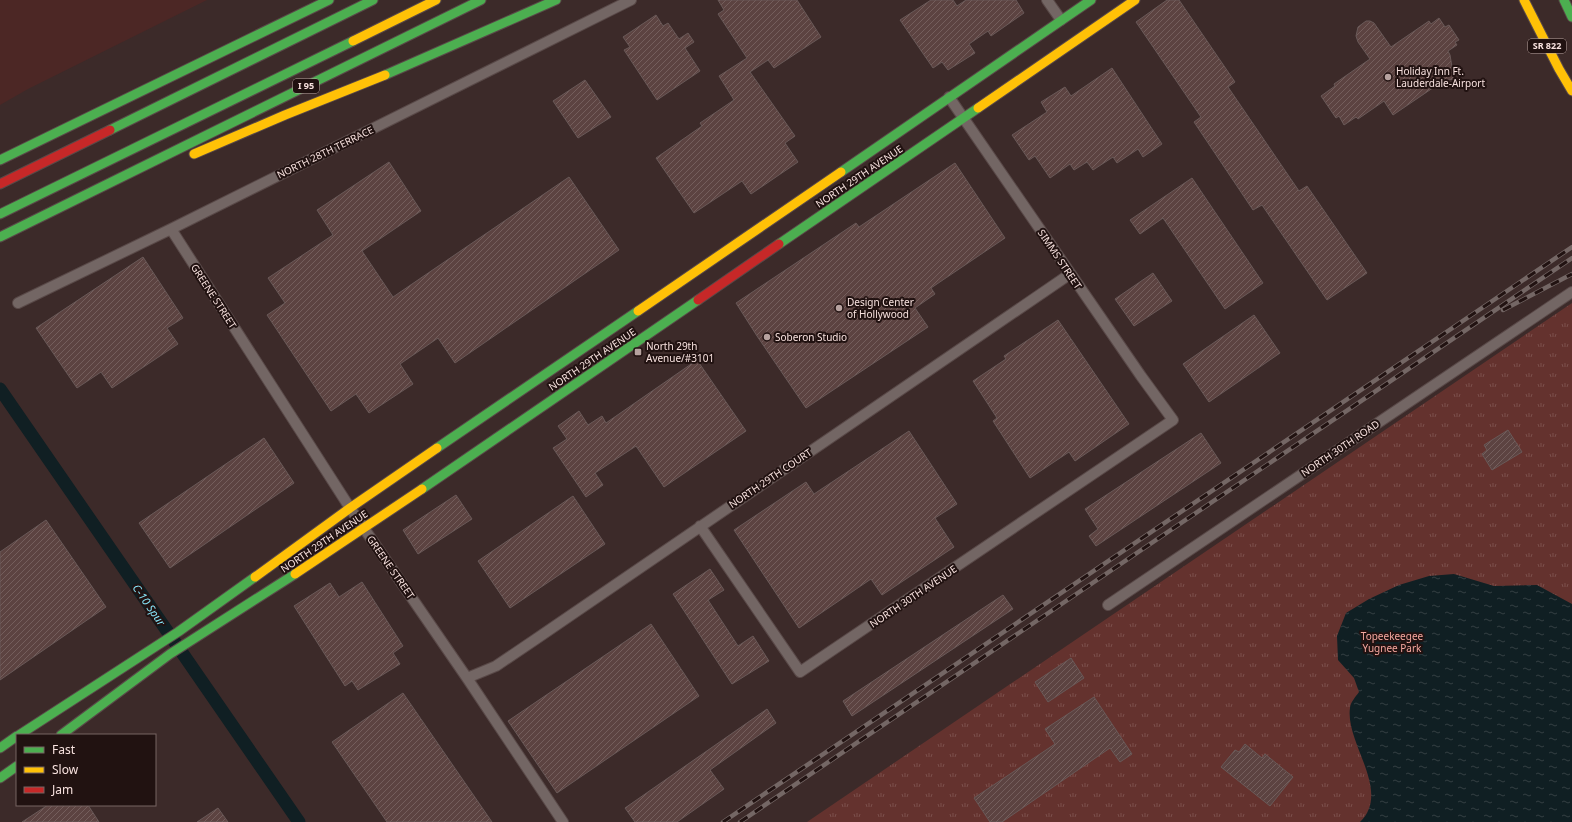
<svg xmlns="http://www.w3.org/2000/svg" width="1572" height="822" font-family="'Noto Sans',sans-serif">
<defs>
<pattern id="grass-tufts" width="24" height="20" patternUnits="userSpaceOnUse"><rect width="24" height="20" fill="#64322e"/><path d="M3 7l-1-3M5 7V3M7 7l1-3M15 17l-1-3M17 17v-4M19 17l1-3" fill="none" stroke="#7b4f4c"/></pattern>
<pattern id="water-ripples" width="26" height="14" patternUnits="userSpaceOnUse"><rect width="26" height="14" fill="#101f23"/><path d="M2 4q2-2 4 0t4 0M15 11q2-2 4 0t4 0" fill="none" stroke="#343f42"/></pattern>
<pattern id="building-hatch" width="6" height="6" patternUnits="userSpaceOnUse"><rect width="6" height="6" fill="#5c4341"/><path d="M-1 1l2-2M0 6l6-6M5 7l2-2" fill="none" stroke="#745e5c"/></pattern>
</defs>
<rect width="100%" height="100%" fill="#3c2a29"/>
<path fill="#4c2725" d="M0 0H207L28 89 0 105Z"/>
<path fill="url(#grass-tufts)" d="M1572 303V822H807Z"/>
<path fill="url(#water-ripples)" d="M1454 574 1494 586 1537 585 1572 604V822H1360C1392 791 1345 743 1350 708 1350 703 1356 696 1359 692L1354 678 1338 660 1337 636 1346 613 1369 599 1399 585 1429 576Z"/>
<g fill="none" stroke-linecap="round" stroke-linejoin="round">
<path stroke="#101f23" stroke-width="13" d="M0 389 299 822"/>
</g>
<path fill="url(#building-hatch)" stroke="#695958" d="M718 0H797L821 37 774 68 768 60 750 72 795 136 785 143 798 162 751 194 742 181 694 213 656 158 702 126 700 123 734 100 719 76 747 58 718 14 724 10Z
M931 0H953L957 6 966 0H1016L1024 13 991 36 988 31 969 44 975 53 948 70 942 62 933 68 900 20Z
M1167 0H1179L1235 82 1228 87 1299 191 1307 186 1367 273 1327 300 1262 205 1253 210 1194 122 1201 117 1136 22Z
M656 15 663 26 668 23 679 39 688 33 694 42 685 48 700 71 657 100 624 50 630 47 623 37Z
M1439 18 1445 27 1449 25 1459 40 1455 42 1457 45 1448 51 1450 55 1454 79 1443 81 1393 115 1384 101 1358 119 1356 117 1344 125 1339 116 1336 118 1321 96 1335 86 1334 84 1370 59 1358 42 1356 36 1358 27 1366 21H1370L1374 23 1391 47 1429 21 1431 24Z
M1112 68 1162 144 1143 157 1138 149 1117 163 1113 157 1093 170 1087 162 1074 170 1070 164 1050 178 1035 156 1029 160 1012 135 1047 112 1041 102 1065 87 1071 96Z
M585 80 611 117 578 138 553 101Z
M389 162 421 211 362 251 393 297 569 177 619 250 455 363 438 338 400 364 413 384 369 413 356 394 331 411 267 315 285 303 268 278 333 235 317 210Z
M955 163 1005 238 931 288 935 294 915 308 928 327 806 408 757 336 736 303 856 223 859 227Z
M1192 178 1263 283 1225 309 1163 218 1140 234 1130 220Z
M143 257 183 318 167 328 178 344 112 388 101 372 77 388 36 328Z
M1153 273 1172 301 1134 326 1115 299Z
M1254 315 1280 353 1209 402 1183 364Z
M1058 320 1129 424 1075 461 1069 452 1030 478 993 421 997 418 973 381 1006 359 1004 356Z
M697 360 746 431 664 487 636 446 595 473 603 485 586 497 553 448 567 439 558 426 579 411 588 425 602 416 606 423Z
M1508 430 1522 452 1492 470 1482 454 1487 450 1484 445Z
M909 431 957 504 935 518 954 547 882 595 871 579 799 628 734 530 806 482 814 494Z
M1201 433 1221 463 1096 546 1089 536 1098 529 1085 509Z
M264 438 294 483 170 568 139 523Z
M456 495 472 519 418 554 403 530Z
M573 496 605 544 510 608 478 561Z
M46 520 106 607 0 680V552Z
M710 569 724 590 708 600 738 646 753 636 769 661 732 684 673 594Z
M362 582 403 646 393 653 400 664 358 690 352 681 345 686 294 606 330 583 339 597Z
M1003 595 1013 609 852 716 843 701Z
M651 624 699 696 557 793 508 721Z
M1071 658 1084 678 1048 702 1035 682Z
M403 693 492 822H387L332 742Z
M1094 697 1132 754 1120 762 1110 748 1002 822H990L974 798 1055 744 1045 729Z
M767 709 776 723 710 770 724 789 677 822H635L625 808Z
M1245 744 1262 758 1265 754 1293 777 1270 806 1221 767 1235 750 1239 752Z
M48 805H88L99 822H22Z
M218 808 228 822H197Z"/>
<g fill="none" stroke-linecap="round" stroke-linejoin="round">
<g stroke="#594948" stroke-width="12">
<path id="street" d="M1047 0 1061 20
M171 229 350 508 467 678 563 822
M18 303 171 229 631 0
M700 526 800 672 1173 420 1141 376 949 97
M1108 605 1572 292
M467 678 496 666 536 639 1070 274"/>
</g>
<g stroke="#594948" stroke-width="11">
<path id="fast" d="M1564 0 1572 17
M385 75 556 0
M110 130 373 0
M0 160 329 0
M841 172 1091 0
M0 214 353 41
M0 237 481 0
M779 244 978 108
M437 448 638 311
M422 489 698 300
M19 735 178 632 255 577
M61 735 170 654 295 574
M0 748 17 736
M0 778 17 766"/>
</g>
<g stroke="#594948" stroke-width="11">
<path id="slow" d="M1524 0 1559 69 1572 91
M353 41 436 0
M978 108 1135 0
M194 154 285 115 385 75
M638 311 841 172
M295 574 422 489
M255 577 350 508 437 448"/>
</g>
<g stroke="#594948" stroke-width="11">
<path id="jam" d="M0 184 110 130
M698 300 779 244"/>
</g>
<use href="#street" stroke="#736664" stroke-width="10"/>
<use href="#fast" stroke="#4caf50" stroke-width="9"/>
<use href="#slow" stroke="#ffc107" stroke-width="9"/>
<use href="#jam" stroke="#c62828" stroke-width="9"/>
<g stroke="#746765" stroke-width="4.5">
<path id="rail" d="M1503 310 1572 274
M723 822 1572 247
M740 822 1572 258"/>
</g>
<use href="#rail" stroke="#211211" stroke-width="3" stroke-dasharray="9" stroke-linecap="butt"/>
</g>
<g fill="#b6a29f" stroke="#211211" stroke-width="1.5">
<circle cx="1388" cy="77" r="4"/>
<circle cx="839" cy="308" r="4"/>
<circle cx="767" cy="337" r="4"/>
<rect x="634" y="348" width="8" height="8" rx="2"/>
</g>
<g text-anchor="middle" stroke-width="4" stroke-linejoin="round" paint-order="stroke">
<g fill="#211211" stroke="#b8a4a1" stroke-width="1">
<rect x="1528" y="39" width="38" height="14" rx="3"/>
<rect x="293" y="79" width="26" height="14" rx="3"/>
</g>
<g font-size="9" font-weight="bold" fill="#f8e2df">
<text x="1547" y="49">SR 822</text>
<text x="306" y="89">I 95</text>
</g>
<g font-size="10" fill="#f8e2df" stroke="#211211" text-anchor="start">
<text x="1396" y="75">Holiday Inn Ft.<tspan x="1396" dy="12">Lauderdale-Airport</tspan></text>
<text x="847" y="306">Design Center<tspan x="847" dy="12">of Hollywood</tspan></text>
<text x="775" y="341">Soberon Studio</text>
<text x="646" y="350">North 29th<tspan x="646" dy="12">Avenue/#3101</tspan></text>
</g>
<g font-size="10" fill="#f8e2df" stroke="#211211">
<text transform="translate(325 152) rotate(-26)" y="4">NORTH 28TH TERRACE</text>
<text transform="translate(859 176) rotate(-34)" y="4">NORTH 29TH AVENUE</text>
<text transform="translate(1060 259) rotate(56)" y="4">SIMMS STREET</text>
<text transform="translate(214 296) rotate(57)" y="4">GREENE STREET</text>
<text transform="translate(592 359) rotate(-34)" y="4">NORTH 29TH AVENUE</text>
<text transform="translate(1340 448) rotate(-34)" y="4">NORTH 30TH ROAD</text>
<text transform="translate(770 478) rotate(-34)" y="4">NORTH 29TH COURT</text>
<text transform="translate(324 541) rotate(-34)" y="4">NORTH 29TH AVENUE</text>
<text transform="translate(391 567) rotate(55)" y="4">GREENE STREET</text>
<text transform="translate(913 596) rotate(-34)" y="4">NORTH 30TH AVENUE</text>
</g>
<g font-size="10" fill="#f5a79f" stroke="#211211">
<text x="1392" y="640">Topeekeegee<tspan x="1392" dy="12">Yugnee Park</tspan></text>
</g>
<g font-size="11" font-style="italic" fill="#86e4f8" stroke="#211211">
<text transform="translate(149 605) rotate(55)" y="4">C-10 Spur</text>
</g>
</g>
<rect x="16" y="734" width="140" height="72" fill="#211211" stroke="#776563"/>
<rect x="24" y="747" width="20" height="6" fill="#4caf50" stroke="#776563"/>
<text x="52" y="754" font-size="12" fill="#f8e2df">Fast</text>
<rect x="24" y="767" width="20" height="6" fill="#ffc107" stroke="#776563"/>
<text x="52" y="774" font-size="12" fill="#f8e2df">Slow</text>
<rect x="24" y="787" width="20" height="6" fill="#c62828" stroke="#776563"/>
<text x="52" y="794" font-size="12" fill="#f8e2df">Jam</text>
</svg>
